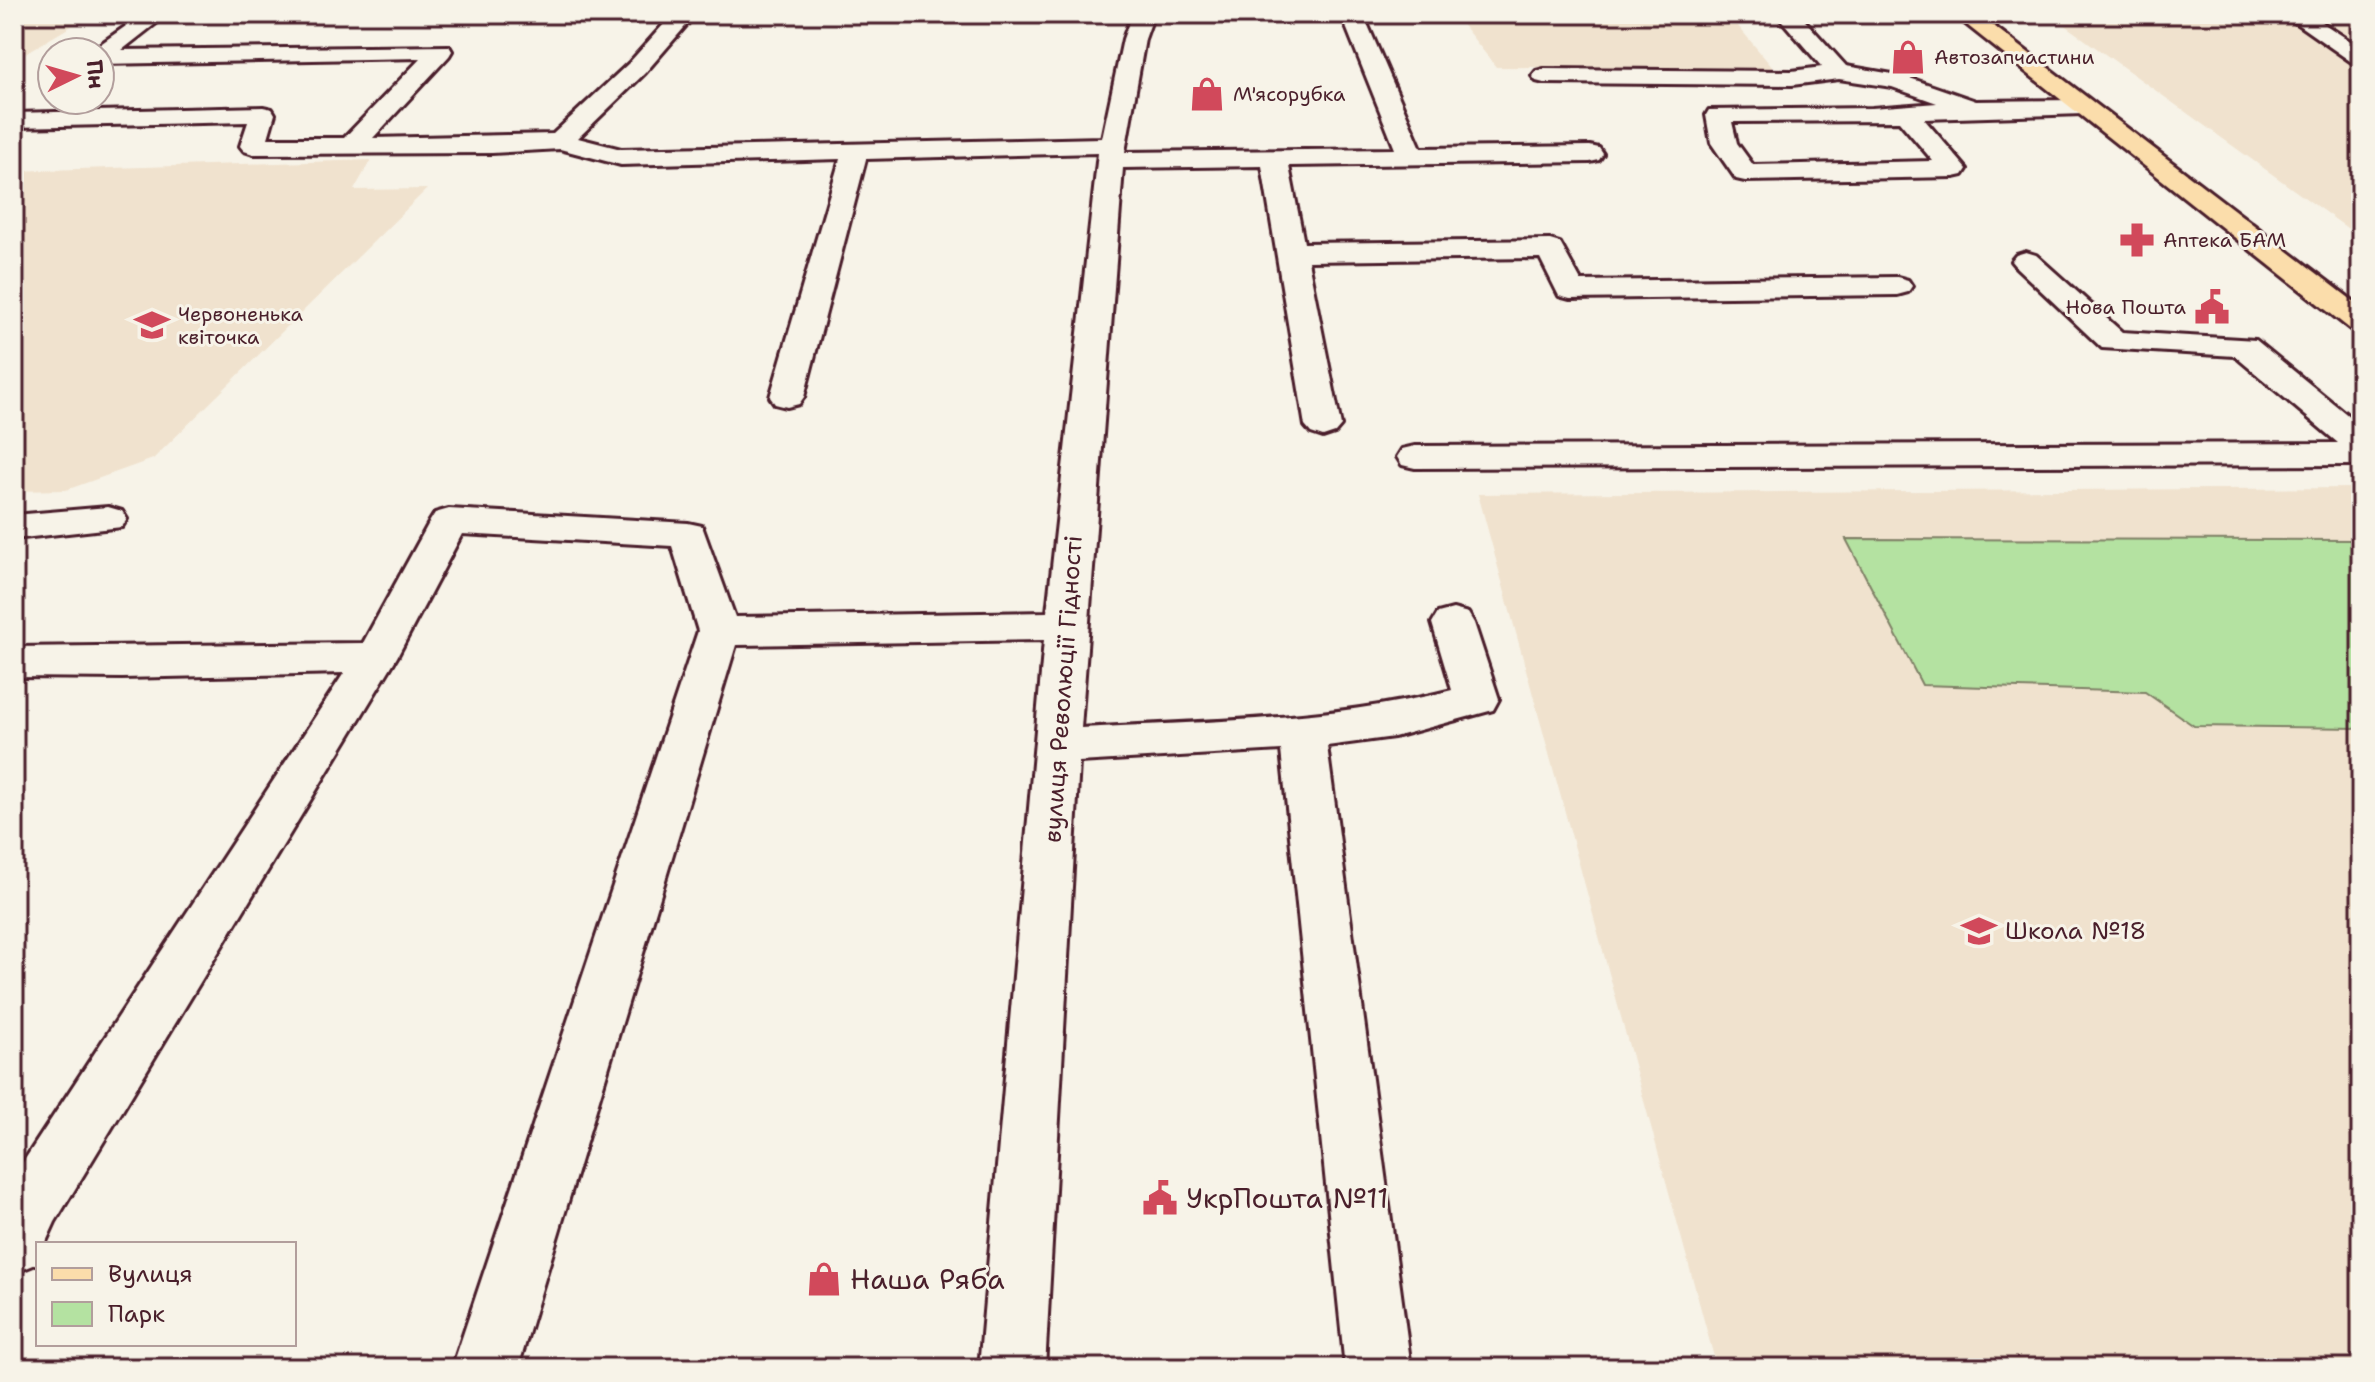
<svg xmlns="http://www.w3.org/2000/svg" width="2375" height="1382" font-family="'Shantell Sans',sans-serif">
<rect width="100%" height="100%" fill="#f7f3e8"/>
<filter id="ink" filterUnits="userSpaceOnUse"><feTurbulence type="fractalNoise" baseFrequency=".0125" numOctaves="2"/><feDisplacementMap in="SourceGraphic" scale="16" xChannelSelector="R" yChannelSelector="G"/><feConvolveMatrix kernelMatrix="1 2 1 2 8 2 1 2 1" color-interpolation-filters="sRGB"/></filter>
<g filter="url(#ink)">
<path fill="#f0e2ce" d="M14 14H92L14 60Z
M1454 14H1728L1773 68 1496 67Z
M2049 14H2361V238L2070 29Z
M371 160 354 190 427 189 153 459 66 490 14 491V171Z
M2361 488V1368H1717L1478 494Z"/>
<path fill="#b4e2a1" stroke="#7f8066" stroke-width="2" d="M1846 539 2361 540V728L2194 726 2145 692 1922 685Z"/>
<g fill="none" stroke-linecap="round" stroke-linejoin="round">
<g stroke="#4a1f2b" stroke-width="6">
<path id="minor" d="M143 14H168L122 50 449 46 452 51 449 56 373 138 553 134 629 63 673 14H696L645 73 578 138 621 149 1102 138 1123 39 1132 14H1154L1145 39 1125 152 1395 149 1341 14H1363L1421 148 1590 146 1599 148 1603 154 1599 160 1590 162 1289 166 1304 243 1550 240 1560 243 1581 281 1897 277 1908 280 1912 286 1908 292 1897 295 1570 299 1559 296 1540 258 1308 261 1341 426 1335 433 1323 437 1311 433 1305 426 1262 166 1123 168 1081 728C1205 721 1331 721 1452 690L1432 623 1438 613 1453 609 1468 613 1474 623 1499 699 1493 710 1394 737 1327 746 1411 1368H1345L1281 750 1079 762 1045 1368H979L1044 640 736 645 518 1368H452L698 631 672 546 462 534 397 657 55 1222 45 1244H38L36 1264 14 1273V1176L344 673 122 678 14 677V647L363 643 430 521 435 513 449 509 688 523 702 526 735 617 1047 612 1098 153 866 159 804 397 799 404 787 407 775 404 770 397 840 159 621 165 560 149 492 153 253 154 244 151 240 146 248 122 14 127V113L263 107 272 109 275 114 268 138H344L421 58 100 64V52L92 50Z
M1776 14H1799L1846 66 1904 76 1976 101 2083 100 2092 102 2095 107 2092 112 2083 114 1924 119 1967 169 1963 175 1954 177 1745 181 1736 179 1711 143 1706 115 1709 110 1872 108 1937 103 1892 87 1839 79 1792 85 1544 83 1536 81 1532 76 1536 71 1544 69 1792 71 1822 67ZM1899 121 1933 161 1753 165 1737 143 1732 122Z
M2283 14H2309L2361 48V65L2353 63Z
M2026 252 2036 255 2122 332 2256 340 2361 426V465L1415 468 1402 465 1397 457 1402 449 1415 446 2338 443 2235 356 2102 348 2016 267 2011 261 2016 255Z
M108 507 122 511 127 519 122 527 14 539V515Z"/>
</g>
<g stroke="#4a1f2b" stroke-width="6">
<path id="major" d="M1953 14H1978L2361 307V332L2350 329Z"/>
</g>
<use href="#minor" fill="#f7f3e8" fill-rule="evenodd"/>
<use href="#major" fill="#fbddab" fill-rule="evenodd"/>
</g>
</g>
<defs>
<g id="shop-bare" transform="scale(2.76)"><path d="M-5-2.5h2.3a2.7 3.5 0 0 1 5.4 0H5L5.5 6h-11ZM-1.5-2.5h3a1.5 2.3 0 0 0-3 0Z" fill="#d1495b" stroke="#f7f3e8" stroke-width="2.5" paint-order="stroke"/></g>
<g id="pharmacy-bare" transform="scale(2.76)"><path d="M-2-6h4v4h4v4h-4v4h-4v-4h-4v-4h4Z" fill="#d1495b" stroke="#f7f3e8" stroke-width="2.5" paint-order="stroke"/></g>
<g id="civic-bare" transform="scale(2.76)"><path d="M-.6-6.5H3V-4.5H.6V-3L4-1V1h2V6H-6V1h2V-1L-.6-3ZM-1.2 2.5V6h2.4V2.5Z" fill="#d1495b" stroke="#f7f3e8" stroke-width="2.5" paint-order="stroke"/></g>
<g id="school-bare" transform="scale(2.76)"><path d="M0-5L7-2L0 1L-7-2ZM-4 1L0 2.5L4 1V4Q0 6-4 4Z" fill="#d1495b" stroke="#f7f3e8" stroke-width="2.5" paint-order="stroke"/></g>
</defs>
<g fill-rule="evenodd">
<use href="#shop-bare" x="1908" y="57"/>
<use href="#shop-bare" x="1207" y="94"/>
<use href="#pharmacy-bare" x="2137" y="240"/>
<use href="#civic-bare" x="2212" y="307"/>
<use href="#school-bare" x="152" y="325"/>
<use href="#school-bare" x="1979" y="931"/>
<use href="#civic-bare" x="1160" y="1198"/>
<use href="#shop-bare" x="824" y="1279"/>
</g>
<g text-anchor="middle" stroke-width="6" stroke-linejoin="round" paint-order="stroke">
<g font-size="20" fill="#4a1f2b" stroke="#f7f3e8" text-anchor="start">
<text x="1934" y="64">Автозапчастини</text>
<text x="1233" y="101">М'ясорубка</text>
<text x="2163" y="247">Аптека БАМ</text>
<text x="2186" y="314" text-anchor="end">Нова Пошта</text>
<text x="178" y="321">Червоненька<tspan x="178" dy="23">квіточка</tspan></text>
</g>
<g font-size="24" fill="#4a1f2b" stroke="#f7f3e8">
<text transform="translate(1063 689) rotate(-86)" y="8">вулиця Революції Гідності</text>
</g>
<g font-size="24" fill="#4a1f2b" stroke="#f7f3e8" text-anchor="start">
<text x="2005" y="939">Школа №18</text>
</g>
<g font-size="28" fill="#4a1f2b" stroke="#f7f3e8" text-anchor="start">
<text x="1186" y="1208">УкрПошта №11</text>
<text x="850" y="1289">Наша Ряба</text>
</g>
</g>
<rect width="2375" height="1382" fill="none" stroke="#f7f3e8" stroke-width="48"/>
<rect x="24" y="24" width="2327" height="1334" fill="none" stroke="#4a1f2b" stroke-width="3" filter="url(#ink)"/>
<rect x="36" y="1242" width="260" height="104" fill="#f7f3e8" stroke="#b29e9c" stroke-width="2"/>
<rect x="52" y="1268" width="40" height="12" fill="#fbddab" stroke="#b29e9c" stroke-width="2"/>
<text x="108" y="1282" font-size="24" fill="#4a1f2b">Вулиця</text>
<rect x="52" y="1302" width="40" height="24" fill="#b4e2a1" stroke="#b29e9c" stroke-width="2"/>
<text x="108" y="1322" font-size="24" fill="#4a1f2b">Парк</text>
<g transform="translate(76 76) rotate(85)"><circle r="38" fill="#f7f3e8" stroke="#b29e9c" stroke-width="2"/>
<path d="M0-6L14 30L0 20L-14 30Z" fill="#d1495b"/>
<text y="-12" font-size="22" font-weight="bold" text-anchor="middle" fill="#4a1f2b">Пн</text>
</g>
</svg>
